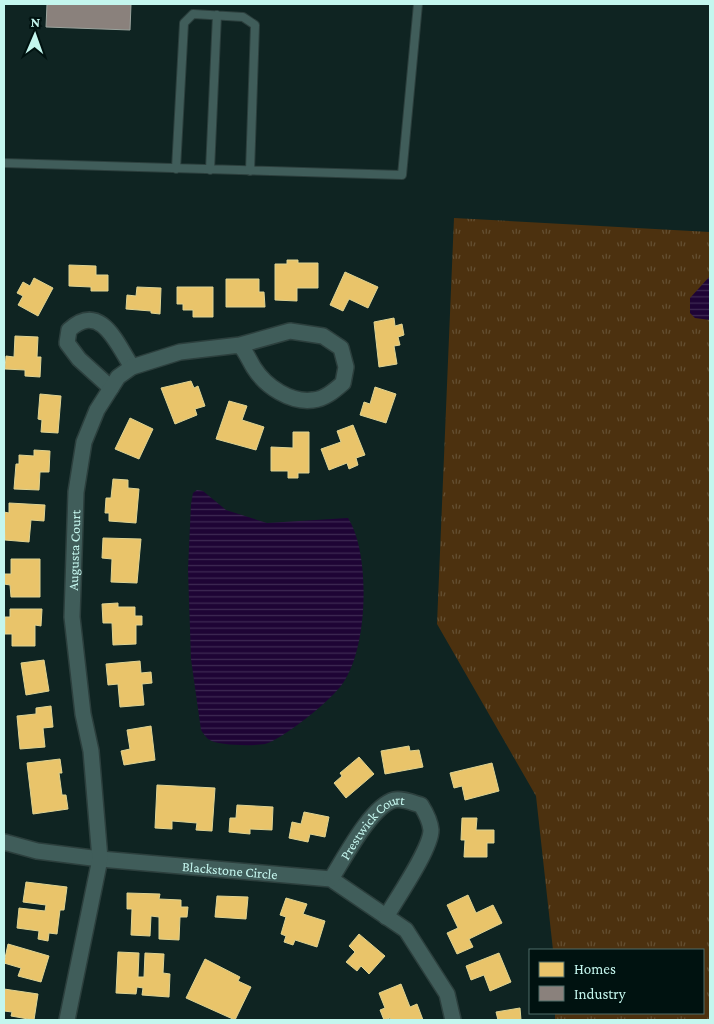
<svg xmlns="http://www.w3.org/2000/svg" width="714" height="1024" font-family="'Crimson Pro',serif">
<defs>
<pattern id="grass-tufts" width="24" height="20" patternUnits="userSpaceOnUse" patternTransform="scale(1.25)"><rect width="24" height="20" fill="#4c310f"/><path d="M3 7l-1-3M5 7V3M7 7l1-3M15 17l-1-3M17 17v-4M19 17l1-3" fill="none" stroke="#644f32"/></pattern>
<pattern id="water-rules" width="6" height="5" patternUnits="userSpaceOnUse" patternTransform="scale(1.25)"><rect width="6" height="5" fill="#1e0435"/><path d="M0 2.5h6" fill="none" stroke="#3d2953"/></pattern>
</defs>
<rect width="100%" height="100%" fill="#0f2422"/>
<path fill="url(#grass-tufts)" d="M454 218 710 232V1020H555V1013H703V950H553L536 796 437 624Z"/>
<path fill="url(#water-rules)" d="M710 276V320L695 318 690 313V298Z
M197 490 203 491 226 510 267 523 348 518C371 554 368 648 343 683 332 700 283 739 265 744 254 746 217 746 208 739 206 737 203 733 201 730L191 659 188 570 191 504 193 493Z"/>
<path fill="#e9c46a" stroke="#ded392" d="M287 260H298V263H318V288H297V301L275 300V264H287Z
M69 265 96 266V275H108V291H91V287L69 286Z
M345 272 378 287 368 308 349 299 343 311 330 305Z
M34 278 53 288 38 316 18 305 23 296 17 293 23 282 30 286Z
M226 279H259V292H264L265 307H226Z
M137 287 161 288 160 314 151 313V311L126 309 127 295 136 296Z
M177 287H213V317H193V310H183V304H177Z
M394 318 395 326 402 324 404 335 398 337 400 345 394 346 397 364 379 367 374 322Z
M15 336 38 337 37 357H41L40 377 25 376V370L5 369 6 356 14 357Z
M191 381 194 388 198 386 205 406 195 409 197 415 175 424 161 388Z
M375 387 396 394 386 423 360 415 364 402 370 404Z
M40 394 61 396 58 433 41 432 42 420 38 419Z
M229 401 247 406 242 420 264 427 256 450 216 439Z
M130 418 153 429 139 459 115 449Z
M353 425 365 455 356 458 358 465 349 469 347 463 329 470 321 449 341 442 337 431Z
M293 432H309V473H298V478H288V471H271V447L293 448Z
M34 450 50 451 49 472H40L39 490 14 489 16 464H19V455L34 456Z
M113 479 128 480V488L139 489 136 523 109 521V513H105L106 498H111Z
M9 503 45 505 44 521 31 520 29 542 5 540 4 512 9 513Z
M103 538 141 539 137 583 111 582 112 559 102 558Z
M11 559H40V597H11L10 585 4 584V574H11Z
M118 603V607H135V616H142V625H136V644L113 645 112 623H103L102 604Z
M10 609H42L41 626 35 625V646H12V634H5V617H10Z
M44 660 49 691 26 695 21 663Z
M140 661 141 673 151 672 152 683 142 684 144 705 120 707 118 684 108 685 106 664Z
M51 706 53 727 43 728 45 747 20 749 17 716 36 714V708Z
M151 726 155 760 124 765 121 751 130 749 127 730Z
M409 746 410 751 419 750 423 767 385 774 381 751Z
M359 757 374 774 346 798 334 783 342 776 340 773Z
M60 759 62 773H59L62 795H66L68 809 33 814 27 763Z
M492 763 499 791 465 800 462 786 454 788 450 773Z
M157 785 215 788 212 831 196 830 197 823 172 821V829L155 828Z
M237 805 273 807 272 830 250 829V834L229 832 230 818H236Z
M304 812 329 817 325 837 310 834 308 842 289 838 292 822 301 824Z
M462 818H477L476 830H494V843H487V857H464L465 840H461Z
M26 882 67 887 64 910H60L57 934 49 933 48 941 38 939 39 931 17 928 19 908 45 911 46 905 23 902Z
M127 893 160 894 159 899 181 900V907H188L187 917H180L179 940 159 939V917L151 916 150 936 131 935 132 909H127Z
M468 895 476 913 493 905 502 923 469 939 473 947 457 954 447 933 458 928 447 905Z
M217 896 248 897 246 919 215 917Z
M286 898 307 904 303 914 325 921 317 947 295 940 293 945 284 942 286 936 281 934 286 917 280 915Z
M359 934 385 956 369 974 361 966 357 971 346 962 355 952 349 946Z
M8 944 49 956 41 982 18 976 21 968 4 963Z
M118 952 139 953 138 977H144L145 953 164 954 163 973 170 974 169 997 142 995 143 988 137 987 136 994 116 993Z
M499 953 511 982 490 991 484 975 471 980 466 966Z
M205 959 240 977 238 981 251 987 235 1020 186 998Z
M401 984 410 1007 417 1004 423 1020H391L390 1018 384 1020 380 1010 385 1008 379 993Z
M4 989 38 994 34 1020 11 1016 12 1012 4 1011Z
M520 1008 521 1020H498L496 1012Z"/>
<path fill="#8a817c" stroke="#9ba49e" d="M47 4H131L130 30 46 27Z"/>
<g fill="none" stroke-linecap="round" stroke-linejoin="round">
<g stroke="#2c3f3d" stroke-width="10">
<path id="service" d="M4 163 402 175 418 4
M176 169 184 23 193 14 243 17 255 25 250 171
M210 170 217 15"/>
</g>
<g stroke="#2c3f3d" stroke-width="18">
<g id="minor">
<path d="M111 388 79 359 67 343 69 330C101 301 117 344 132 367"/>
<path id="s1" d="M4 842 37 851 100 859 331 879 406 930 447 994 453 1020"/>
<path id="s2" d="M331 879C344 859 371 806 394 800 402 798 413 803 421 805 426 813 430 820 431 830 431 849 397 898 386 917"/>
<path id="s3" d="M67 1020 100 859 91 751 83 714 72 617 76 492 84 442 97 410 118 377 132 367 180 352 240 345 290 331 323 336 341 348 346 367 343 383C335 390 325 399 313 400 291 403 266 387 254 368 249 360 246 352 240 345"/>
</g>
</g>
<use href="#service" stroke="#405d5a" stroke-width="8"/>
<use href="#minor" stroke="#405d5a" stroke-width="15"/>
</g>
<g text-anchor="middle" stroke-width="5" stroke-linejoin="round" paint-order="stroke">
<g font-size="14" fill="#c4f6ee" stroke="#001210">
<text dy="5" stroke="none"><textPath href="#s3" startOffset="475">Augusta Court</textPath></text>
<text dy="5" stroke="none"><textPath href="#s2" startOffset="69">Prestwick Court</textPath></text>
<text dy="5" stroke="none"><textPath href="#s1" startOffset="228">Blackstone Circle</textPath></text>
</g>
</g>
<rect width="714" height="1024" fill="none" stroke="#c4f6ee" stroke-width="10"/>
<rect x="529" y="949" width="175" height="65" fill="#001210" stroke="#4e6d69"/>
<rect x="539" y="962" width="25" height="15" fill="#e9c46a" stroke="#4e6d69"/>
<text x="574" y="974" font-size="15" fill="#c4f6ee">Homes</text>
<rect x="539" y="986" width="25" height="15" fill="#8a817c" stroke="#4e6d69"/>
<text x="574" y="999" font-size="15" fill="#c4f6ee">Industry</text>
<g transform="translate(35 35) rotate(2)" stroke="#001210" stroke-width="4" paint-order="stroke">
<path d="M0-4L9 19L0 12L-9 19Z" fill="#c4f6ee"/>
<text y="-8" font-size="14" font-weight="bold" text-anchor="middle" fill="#c4f6ee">N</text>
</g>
</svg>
